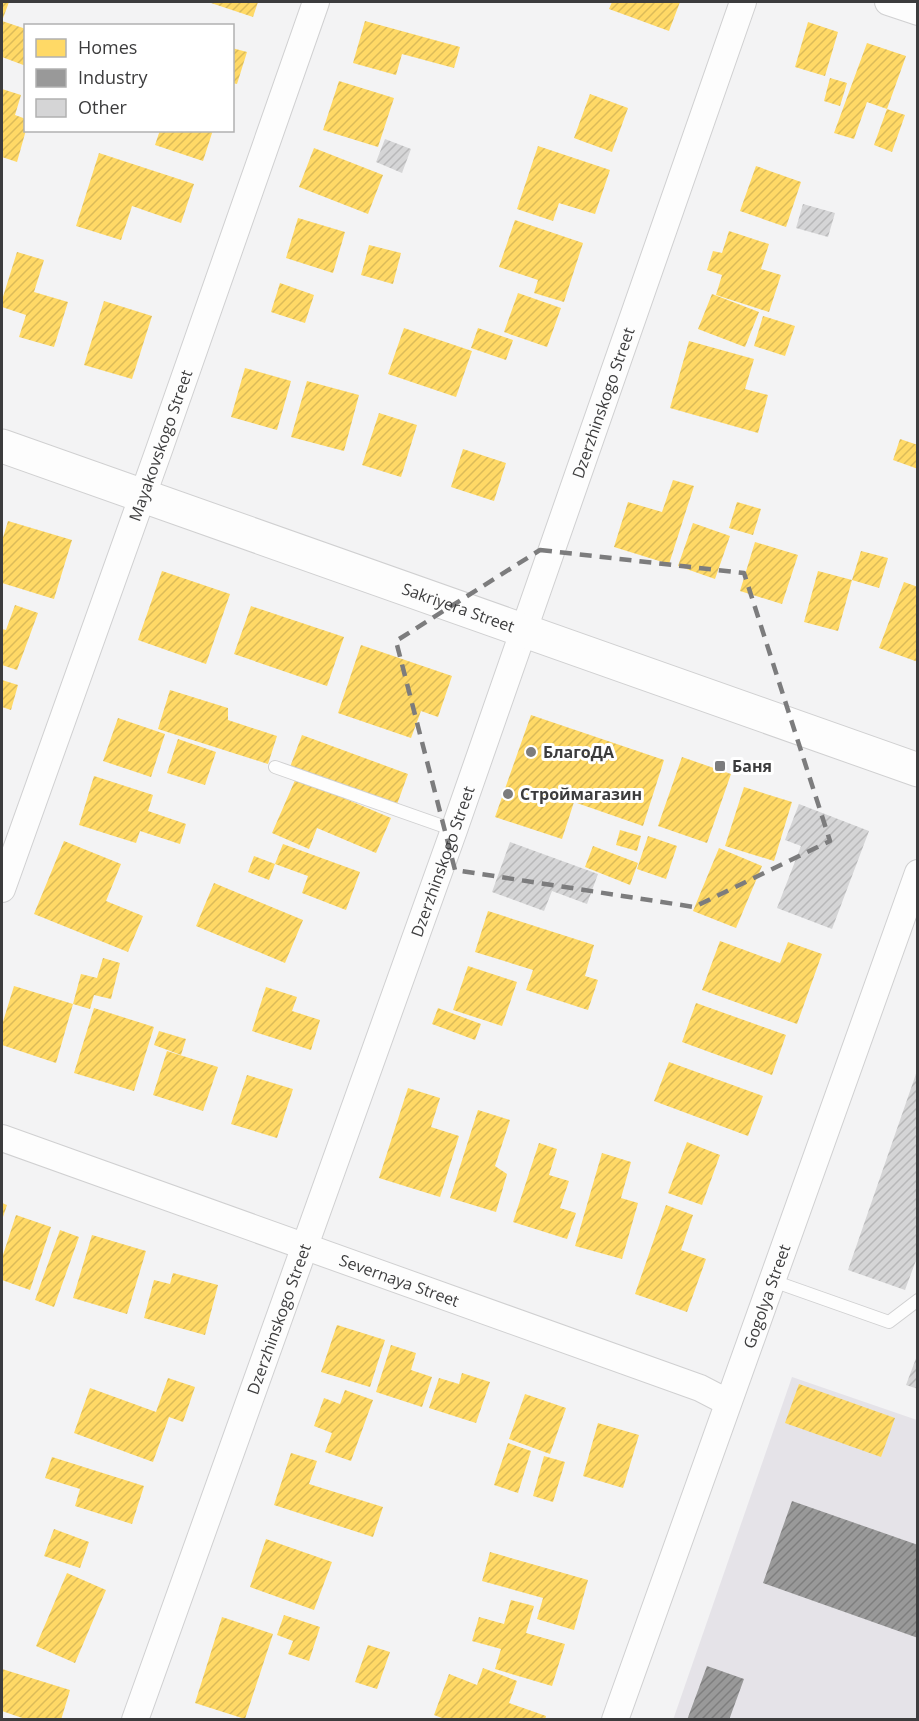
<svg xmlns="http://www.w3.org/2000/svg" width="919" height="1721" font-family="'Open Sans',sans-serif">
<defs>
<pattern id="homes-hatch" width="6" height="6" patternUnits="userSpaceOnUse" patternTransform="scale(1.5)"><rect width="6" height="6" fill="#ffd966"/><path d="M-1 1l2-2M0 6l6-6M5 7l2-2" fill="none" stroke="#dbbb59"/></pattern>
<pattern id="industry-hatch" width="6" height="6" patternUnits="userSpaceOnUse" patternTransform="scale(1.5)"><rect width="6" height="6" fill="#999"/><path d="M-1 1l2-2M0 6l6-6M5 7l2-2" fill="none" stroke="#7e7e7e"/></pattern>
<pattern id="building-hatch" width="6" height="6" patternUnits="userSpaceOnUse" patternTransform="scale(1.5)"><rect width="6" height="6" fill="#d5d5d6"/><path d="M-1 1l2-2M0 6l6-6M5 7l2-2" fill="none" stroke="#b8b8b9"/></pattern>
</defs>
<rect width="100%" height="100%" fill="#f3f3f4"/>
<path fill="#e5e3e8" d="M792 1377 917 1420V1719L673 1720Z"/>
<path fill="url(#homes-hatch)" d="M2 2H9L2 21 26 29V66L2 57Z
M208 2H258L253 17Z
M612 2H680L669 31 609 9Z
M365 21 460 47 454 68 402 54 396 75 353 63Z
M808 22 838 32 825 76 795 67Z
M867 43 906 56 887 109 867 102 854 139 834 133Z
M232 48 247 52 237 84 232 83Z
M830 78 847 83 840 106 824 101Z
M339 81 394 98 378 147 323 130Z
M2 89 21 95 15 115 26 119V130L17 162 2 157Z
M590 94 628 108 612 152 574 138Z
M887 109 905 115 892 152 874 145Z
M160 130H213L203 161 155 145Z
M538 146 610 170 595 214 559 203 553 221 517 209Z
M314 148 383 175 368 214 299 187Z
M99 153 194 184 181 223 132 206 121 240 76 226Z
M756 166 801 182 786 227 740 211Z
M298 218 345 232 333 273 286 258Z
M515 220 583 243 564 302 534 293 538 280 499 267Z
M729 231 769 244 761 269 781 275 769 312 716 295 722 275 707 270 713 251 722 253Z
M369 245 401 253 393 284 361 275Z
M17 252 44 260 34 292 68 302 54 347 19 337 26 315 2 307V300Z
M280 283 314 295 305 323 271 312Z
M518 293 561 308 547 347 504 332Z
M712 294 759 312 745 347 698 329Z
M104 301 152 316 132 379 84 365Z
M763 316 795 326 785 356 754 346Z
M404 328 472 351 456 397 388 374Z
M478 328 513 340 506 360 471 348Z
M689 341 754 359 745 389 768 395 758 433 670 408Z
M245 368 291 381 277 430 231 417Z
M307 381 359 395 344 451 291 437Z
M379 413 417 425 401 477 362 465Z
M900 439 918 445V469L893 460Z
M463 449 506 463 494 501 451 487Z
M673 480 694 486 669 564 614 547 628 502 662 512Z
M737 502 761 509 753 535 729 528Z
M8 521 72 540 54 599 2 583V541Z
M693 523 730 536 715 579 678 566Z
M755 542 798 555 782 604 740 591Z
M861 551 888 558 879 588 852 580 838 631 804 622 818 571 852 580Z
M162 571 230 594 206 664 138 640Z
M904 582 918 587V662L879 648Z
M15 605 38 613 17 670 2 665V629L6 630Z
M251 606 344 637 327 686 234 654Z
M361 645 452 676 438 717 421 711 411 738 338 713Z
M2 680 18 685 11 710 2 707Z
M170 690 228 708V720L277 736 268 764 158 729Z
M531 715 664 760 643 826 574 802 562 839 495 817Z
M118 718 165 734 151 777 103 761Z
M302 735 408 774 396 807 290 767Z
M178 739 216 752 205 785 167 773Z
M682 757 731 774 707 843 658 826Z
M94 776 153 795 148 811 186 824 180 844 140 831 136 843 79 825Z
M296 778 391 818 376 853 317 828 309 849 272 833Z
M744 787 792 802 774 861 725 846Z
M620 830 641 836 637 851 616 845Z
M648 836 677 846 666 879 637 869Z
M64 841 121 864 106 901 143 916 128 952 34 914Z
M283 844 360 872 346 910 302 893 308 876 275 864 269 880 248 872 254 856 275 864Z
M593 846 638 863 630 885 585 867Z
M719 848 762 866 736 928 693 911Z
M214 883 303 920 285 963 196 926Z
M488 911 594 945 585 976 598 980 588 1010 526 990 533 970 475 952Z
M720 941 780 963 788 942 822 954 797 1024 702 990Z
M103 958 120 963 111 999 94 995 90 1009 73 1004 81 974 97 978Z
M468 966 517 982 502 1026 453 1010Z
M14 986 73 1004 56 1063 2 1045V1025Z
M266 987 297 997 292 1011 320 1020 311 1050 252 1031Z
M696 1003 786 1035 772 1075 682 1042Z
M94 1008 154 1027 134 1091 74 1073Z
M438 1008 481 1024 475 1040 432 1024Z
M159 1031 186 1039 181 1055 154 1045Z
M167 1051 218 1067 203 1111 153 1095Z
M669 1062 763 1096 748 1136 654 1101Z
M247 1075 293 1089 277 1138 231 1124Z
M408 1088 440 1098 431 1127 459 1136 440 1197 379 1178Z
M478 1110 510 1120 495 1166 507 1174 496 1212 450 1198Z
M687 1142 720 1155 702 1205 668 1193Z
M539 1143 557 1149 549 1175 569 1181 560 1208 576 1213 567 1239 513 1222Z
M602 1153 631 1162 621 1198 638 1203 622 1259 575 1246Z
M2 1203 7 1205 2 1220Z
M666 1205 693 1215 681 1250 706 1259 687 1312 635 1294Z
M16 1215 51 1227 30 1290 2 1280V1258Z
M60 1230 79 1237 54 1307 35 1300Z
M92 1235 146 1251 127 1314 73 1298Z
M173 1273 218 1285 205 1335 144 1318 154 1280 170 1284Z
M337 1325 385 1340 370 1387 321 1372Z
M391 1345 416 1353 411 1370 432 1377 422 1407 376 1392Z
M462 1373 490 1382 476 1423 429 1408 439 1378 459 1384Z
M168 1378 195 1387 183 1422 169 1417 153 1462 74 1433 90 1388 156 1412Z
M799 1384 895 1418 881 1457 785 1423Z
M345 1390 373 1400 351 1461 325 1452 332 1433 314 1426 324 1398 340 1404Z
M525 1394 566 1408 550 1454 509 1439Z
M598 1423 639 1435 623 1488 583 1476Z
M508 1443 531 1451 518 1493 494 1485Z
M291 1453 317 1461 309 1484 383 1507 373 1537 274 1505Z
M544 1456 565 1462 553 1502 533 1496Z
M52 1457 144 1486 132 1524 75 1506 80 1489 45 1478Z
M54 1529 89 1542 80 1568 44 1556Z
M266 1539 332 1562 314 1610 250 1587Z
M490 1552 588 1580 574 1630 537 1619 543 1598 482 1581Z
M67 1573 106 1590 75 1663 36 1646Z
M511 1600 534 1606 526 1633 565 1644 552 1686 495 1669 501 1649 472 1641 479 1617 504 1624Z
M284 1615 320 1627 309 1661 288 1654 293 1641 277 1635Z
M222 1617 273 1634 245 1719 195 1703Z
M368 1645 390 1652 377 1689 355 1682Z
M483 1668 517 1681 509 1703 546 1716 545 1720H447L434 1715 449 1674 477 1685Z
M2 1669 70 1690 61 1720H28L2 1711Z"/>
<path fill="url(#industry-hatch)" d="M792 1501 918 1545V1638L763 1583Z
M707 1666 744 1679 729 1720H687Z"/>
<path fill="url(#building-hatch)" d="M385 139 411 149 402 173 376 162Z
M803 204 835 213 828 237 796 228Z
M799 804 869 831 832 929 777 908 801 846 785 840Z
M510 842 598 874 587 904 552 891 544 911 492 892Z
M917 1071 918 1255 905 1290 848 1270Z
M918 1353V1389L906 1385Z"/>
<g fill="none" stroke-linecap="round" stroke-linejoin="round">
<g stroke="#d0d0d1" stroke-width="14">
<path id="lane" d="M275 767 454 830
M773 1281 889 1322 918 1300"/>
</g>
<g stroke="#d0d0d1" stroke-width="28">
<g id="street">
<path d="M888 2 918 12"/>
<path id="s1" d="M2 889 159 450 316 2"/>
<path id="s2" d="M2 1138 700 1388 727 1402"/>
<path id="s3" d="M135 1720 454 830 743 2"/>
<path id="s4" d="M615 1720 918 873"/>
</g>
</g>
<g stroke="#d0d0d1" stroke-width="35">
<g id="secondary">
<path id="s5" d="M2 446 918 770"/>
</g>
</g>
<use href="#lane" stroke="#fdfdfd" stroke-width="12"/>
<use href="#street" stroke="#fdfdfd" stroke-width="26"/>
<use href="#secondary" stroke="#fdfdfd" stroke-width="33"/>
</g>
<path fill="none" stroke="#7c7c7d" stroke-width="4.5" stroke-dasharray="12 8" stroke-linejoin="round" d="M540 550 744 573 830 841 694 907 455 870 396 641Z"/>
<g fill="#7c7c7d" stroke="#fff" stroke-width="2">
<circle cx="531" cy="752" r="6"/>
<rect x="714" y="760" width="12" height="12" rx="3"/>
<circle cx="508" cy="794" r="6"/>
</g>
<g text-anchor="middle" stroke-width="6" stroke-linejoin="round" paint-order="stroke">
<g font-size="16" fill="#3c3c3d" stroke="#fff">
<text dy="6" stroke="none"><textPath href="#s3" startOffset="1398">Dzerzhinskogo Street</textPath></text>
<text dy="6" stroke="none"><textPath href="#s1" startOffset="471">Mayakovskogo Street</textPath></text>
<text dy="6" stroke="none"><textPath href="#s5" startOffset="484">Sakriyera Street</textPath></text>
<text dy="6" stroke="none"><textPath href="#s3" startOffset="912">Dzerzhinskogo Street</textPath></text>
<text dy="6" stroke="none"><textPath href="#s2" startOffset="422">Severnaya Street</textPath></text>
<text dy="6" stroke="none"><textPath href="#s4" startOffset="450">Gogolya Street</textPath></text>
<text dy="6" stroke="none"><textPath href="#s3" startOffset="426">Dzerzhinskogo Street</textPath></text>
</g>
<g font-size="16" font-weight="bold" fill="#3c3c3d" stroke="#fff" text-anchor="start">
<text x="543" y="758">БлагоДА</text>
<text x="732" y="772">Баня</text>
<text x="520" y="800">Строймагазин</text>
</g>
</g>
<rect width="919" height="1721" fill="none" stroke="#3c3c3d" stroke-width="6"/>
<rect x="24" y="24" width="210" height="108" fill="#ffffff" stroke="#b1b1b1" stroke-width="1.5"/>
<rect x="36" y="39" width="30" height="18" fill="#ffd966" stroke="#b1b1b1" stroke-width="1.5"/>
<text x="78" y="54" font-size="18" fill="#3c3c3d">Homes</text>
<rect x="36" y="69" width="30" height="18" fill="#999999" stroke="#b1b1b1" stroke-width="1.5"/>
<text x="78" y="84" font-size="18" fill="#3c3c3d">Industry</text>
<rect x="36" y="99" width="30" height="18" fill="#d5d5d6" stroke="#b1b1b1" stroke-width="1.5"/>
<text x="78" y="114" font-size="18" fill="#3c3c3d">Other</text>
</svg>
